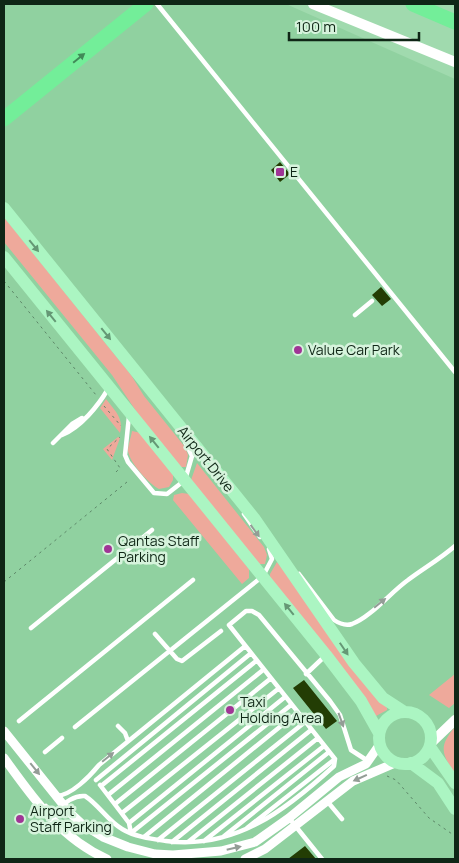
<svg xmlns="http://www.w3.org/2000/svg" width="459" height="863" font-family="Manrope,sans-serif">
<rect width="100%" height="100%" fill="#a0daae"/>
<path fill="#90d1a0" d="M4 4H286L455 79V859H4Z"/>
<path fill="#eea99b" d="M4 217 131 375 144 396 185 447 188 455 186 467H180L138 414 112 375 4 242Z
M106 399C115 411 124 418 120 433L100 408Z
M132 431 141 433 173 475V480L169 487 159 489C148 483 130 463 128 451 128 444 131 438 132 431Z
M118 437 120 438 112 460 103 449Z
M197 463 264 547 267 555 265 564H259L191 480Z
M182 493 189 494 249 569V578L242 584 173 500 174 495Z
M277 562 387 708V710L376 716 270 578V574Z
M455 674V703L449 708 429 695Z
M455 727V774C442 754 438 747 455 727Z"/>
<path fill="#233d04" d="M280 162 290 174 280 182 271 170Z
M381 287 391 299 382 306 372 295Z
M304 680 337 721 326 729 293 688Z
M305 846 316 859H288Z"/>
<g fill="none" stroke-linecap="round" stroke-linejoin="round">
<path stroke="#5d8768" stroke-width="1" stroke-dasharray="2.5 4" stroke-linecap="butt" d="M4 281 96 395
M104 406 121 426
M116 472 120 468 107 449 120 437
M4 582 127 482
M387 776 396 780 429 818 455 836"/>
<path stroke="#fff" stroke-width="4.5" d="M157 4 455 372
M355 315 372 301
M129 416 125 455 128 462 154 493 167 494 185 480 192 456 185 442
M62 435C81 427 98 406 108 389
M53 443 72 424 82 418
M244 514 260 537
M299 574 334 620C340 624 346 626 352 624 371 617 391 592 408 580 424 568 440 559 455 546
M31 628 152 530
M155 634 177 659 182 661 221 631
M306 674 325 656
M19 721 193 580
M118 726 125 733 128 741
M75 727 263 576 272 559 269 549
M45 752 62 738
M96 780 250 654
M100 785 129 823 131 833
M101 786 256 661
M108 795 263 670
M56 796C71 796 90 776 99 765L244 647
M327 801 342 819
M115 804 270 679
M46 806 50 810 57 811C64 803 74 795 85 796 99 805 108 821 122 829 135 837 152 839 166 841 235 850 286 810 334 766L335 759 229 625 246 611H252L259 615 330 701 340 715 351 750 368 761
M122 813 278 689
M289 818 322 859
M129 823 285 697
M247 828 335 759
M131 833 291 705
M144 837 297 713
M223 837 329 752
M158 840 305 722
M204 841 324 746
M172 842 311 730
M188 842 318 738"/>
<path stroke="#fff" stroke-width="9" d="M4 731 69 812 82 824 103 837 128 847 155 854 173 855 221 851 255 842 289 818 339 777 366 764 380 744
M4 758C33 798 60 838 107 859
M245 859 265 849 353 781 397 762"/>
<path stroke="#fff" stroke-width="10" d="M313 4 455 62
M431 743 455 720"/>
<path stroke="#abf5c2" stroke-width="12" d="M4 208 254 518 354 663 383 698 403 711
M4 257 326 655 361 701 379 733
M379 738a26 26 0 1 1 52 0a26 26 0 1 1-52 0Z
M430 747 455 783
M411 763 438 783 455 809"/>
<path stroke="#73ee99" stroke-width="15" d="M413 4 455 22
M4 119 146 4"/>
</g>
<defs><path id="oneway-solid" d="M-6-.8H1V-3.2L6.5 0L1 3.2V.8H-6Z" transform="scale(1.25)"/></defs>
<use fill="#418a58" href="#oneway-solid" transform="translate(79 58) rotate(-39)"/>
<g fill="#659875">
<use href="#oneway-solid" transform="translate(34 246) rotate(51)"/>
<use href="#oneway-solid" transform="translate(51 316) rotate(-129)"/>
<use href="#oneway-solid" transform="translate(106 334) rotate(51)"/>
<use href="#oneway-solid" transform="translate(154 442) rotate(-129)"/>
<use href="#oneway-solid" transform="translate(289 609) rotate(-129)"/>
<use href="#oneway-solid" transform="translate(344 649) rotate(56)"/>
</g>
<g fill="#939d96">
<use href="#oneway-solid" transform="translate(255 531) rotate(54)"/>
<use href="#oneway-solid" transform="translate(380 603) rotate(-39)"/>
<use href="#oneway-solid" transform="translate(341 720) rotate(70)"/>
<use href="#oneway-solid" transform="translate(108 757) rotate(-39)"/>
<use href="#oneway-solid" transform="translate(35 769) rotate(51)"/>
<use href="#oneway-solid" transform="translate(360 778) rotate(156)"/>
<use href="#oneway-solid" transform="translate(234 848) rotate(-13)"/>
</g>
<g fill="#a03596" stroke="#d6f3dc" stroke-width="2">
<rect x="275" y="167" width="10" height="10" rx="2.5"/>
<circle cx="298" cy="350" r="5"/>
<circle cx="108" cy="549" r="5"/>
<circle cx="230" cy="710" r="5"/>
<circle cx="20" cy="819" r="5"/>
</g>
<g text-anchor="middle" stroke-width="5" stroke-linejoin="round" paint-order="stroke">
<g font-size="14" fill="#0f2616" stroke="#d6f3dc" text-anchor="start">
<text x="290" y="177">E</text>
<text x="308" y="355">Value Car Park</text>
<text x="118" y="546">Qantas Staff<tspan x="118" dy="16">Parking</tspan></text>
<text x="240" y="707">Taxi<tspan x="240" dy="16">Holding Area</tspan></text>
<text x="30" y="816">Airport<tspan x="30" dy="16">Staff Parking</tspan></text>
</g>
<g font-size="14" fill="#0f2616" stroke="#d6f3dc">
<text transform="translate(206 459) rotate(51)" y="5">Airport Drive</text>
</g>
</g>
<rect width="459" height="863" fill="none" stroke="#0f2616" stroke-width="10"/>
<path d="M289 32v8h130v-8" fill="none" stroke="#0f2616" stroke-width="2.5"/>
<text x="296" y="32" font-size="15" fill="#0f2616" stroke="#d6f3dc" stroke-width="4" paint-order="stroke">100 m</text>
</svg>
